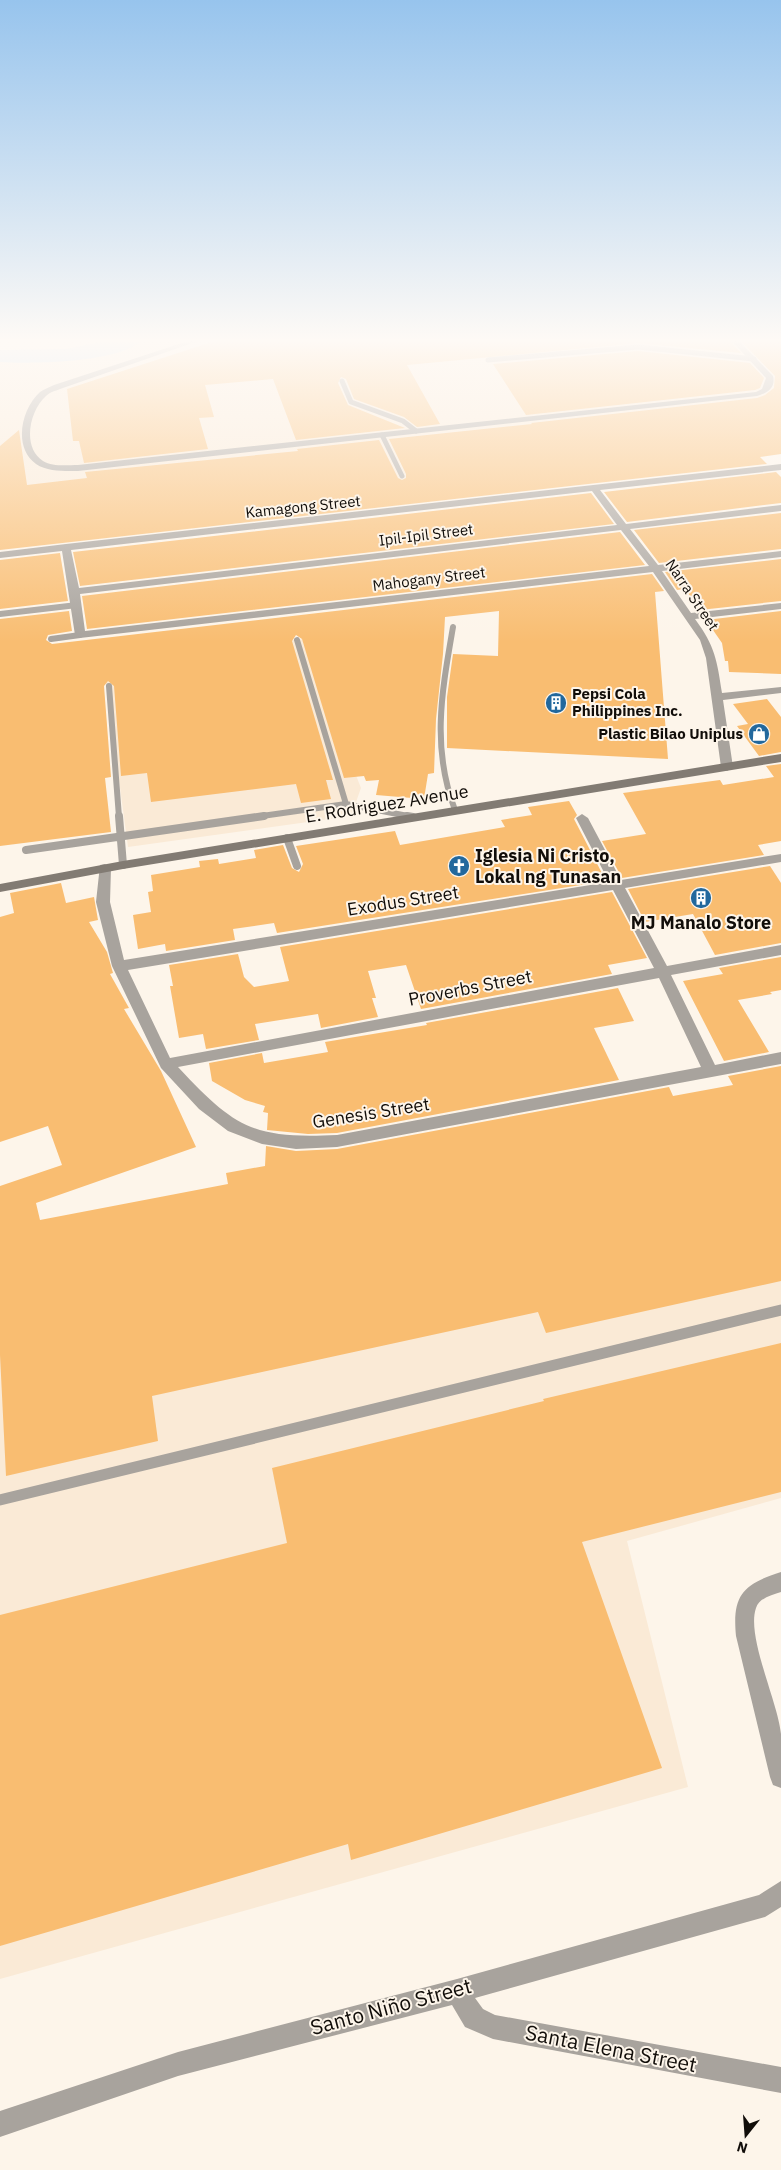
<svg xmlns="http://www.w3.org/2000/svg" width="781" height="2170" font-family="'IBM Plex Sans',sans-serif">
<rect width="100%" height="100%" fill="#fdf5ea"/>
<path fill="#faead6" d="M142 339H781V446L0 534V361L86 356 119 350Z
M302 639 361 788 351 816 128 847 103 661Z
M781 1120V1498L627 1541 688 1787 0 1979V1239Z"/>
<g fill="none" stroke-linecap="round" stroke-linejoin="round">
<path fill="#bfdbf5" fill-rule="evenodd" d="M114 339H142C125 363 28 364 0 362V350L67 349Z"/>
</g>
<path fill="#f9bd71" d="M221 339H728L741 353 638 343 407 365 440 424 417 427 404 417 354 399 346 379 341 377 338 383 348 405 405 428 296 440 273 379 205 385 214 417 199 418 208 449 84 463 79 441H73L67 389Z
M739 339H781V454L760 457 767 464 0 550V446L19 430 27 485 87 478 85 472 298 451 297 449 379 440 398 478 402 480 406 478V474L389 439 532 424 531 423 757 398 765 395 774 388 775 376Z
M638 351 750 363 764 378 760 388 755 390 526 415 493 364Z
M776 472 781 477V503L627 522 604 492Z
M591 493 614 524 80 586 73 552Z
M781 513V549L659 563 634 530Z
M620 532 645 565 87 629 82 596Z
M60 553 68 601 0 609V560Z
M781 559V601L700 610 685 589 677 590 665 572Z
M652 574 664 591 655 592 668 759 447 748V697L453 654 498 656 499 611 445 617 443 654 436 719 434 773 428 774 424 799 376 795 379 780 366 781 364 776 344 778 302 639 296 635 292 641 333 780H326L331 799 301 803 296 784 151 802 147 773 121 776 114 686 108 681 104 686 111 777 105 778 111 832 0 846V619L69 611 72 631 48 635 46 640 52 644Z
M781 611V674L729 672 728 661H725L722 643 706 620Z
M767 699 781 717V752L759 756 737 726 748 724 733 704Z
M781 764V841L758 845 764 855 622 878 602 841 646 834 623 793 720 780 723 785 774 777 766 766Z
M569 801 577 815 574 819 606 881 277 933 274 923 233 929 235 940 166 951 165 944 138 949 133 915 151 912 148 892 153 891 151 875 200 867 199 861 218 859 219 864 256 858 254 850 283 845 292 868 299 872 303 864 296 846 395 831 400 845 505 827 501 820 532 815 528 807Z
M770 866 781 883V943L715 955 693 914 645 922 628 889Z
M61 883 66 903 94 897 98 920 89 922 107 952 113 973 110 974 129 1008 124 1009 161 1071 196 1147 36 1203 40 1220 228 1184 226 1173 265 1166 266 1146 296 1151 337 1149 669 1087 673 1096 733 1085 728 1076 781 1066V1281L546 1333 538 1312 152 1396 158 1441 6 1476 0 1355V1186L62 1165 48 1126 0 1142V917L14 913 10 893Z
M612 892 647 958 608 965 612 974 421 1009 406 965 368 971 376 998H372L378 1017 321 1028 318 1014 255 1024 259 1040 206 1049 203 1034 179 1038 170 986H173L169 965 238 954 244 977 254 987 289 981 280 947Z
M781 957V990L770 992 772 994 738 1000 769 1052 724 1061 683 981 723 974 719 968Z
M618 988 634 1021 594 1028 619 1080 337 1133 308 1134 267 1130 268 1113 263 1112 265 1106 245 1100 212 1081 209 1063 262 1053 264 1063 328 1052 325 1042 427 1025 426 1023Z
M781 1343V1492L582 1542 662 1768 351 1860 348 1844 0 1946V1615L287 1543 272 1468 544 1401 543 1399Z"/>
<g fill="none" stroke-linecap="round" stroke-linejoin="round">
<path stroke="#a8a39d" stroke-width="5" d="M488 360 638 347 754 359
M342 381 351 402 403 421 416 431
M382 435 402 476"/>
<path stroke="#a8a39d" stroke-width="6" d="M0 614 77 605
M453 627C442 691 431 747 455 810
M51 639 80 635
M297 640 346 804
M109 686 119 817
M255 817 346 804 413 817"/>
<path stroke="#a8a39d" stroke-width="8" d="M119 816 123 865
M407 816 413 817
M287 838 297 866
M26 850 264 816"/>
<path stroke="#a8a39d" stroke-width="11" d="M0 1500 781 1310"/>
<path fill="#a8a39d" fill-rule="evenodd" d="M194 339H204L60 389C55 391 50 392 46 396 29 411 22 448 43 461 53 467 67 465 78 465L756 392 762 389 766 378 730 339H737L773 376C776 388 767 393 757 396L78 471C65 471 48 472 36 464 13 448 21 409 40 392 44 389 50 387 54 385Z
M781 464V470L600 490 626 524 781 505V511L630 529 658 565 781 551V557L662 571 691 613 781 603V609L695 619C715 646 717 660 722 693L781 687V693L723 700 733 767 727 771 721 767 706 658 700 640 653 572 80 638 75 635 62 551 0 558V552L66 544ZM592 491 617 525 79 588 71 550ZM621 530 649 566 85 631 80 594Z
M582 814 588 818 621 880 781 854V862L625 888 667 966 781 945V955L671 975 715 1065 781 1052V1064L337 1147 296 1149 262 1144 228 1131 199 1109 161 1068 112 966 96 902 100 865 105 864 111 868 110 902 124 960 609 882 576 818ZM613 890 654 968 170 1058 128 970ZM659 978 701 1067 337 1135C253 1139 235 1128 178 1067Z
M781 1572V1592C772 1595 759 1598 756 1608 746 1636 778 1702 781 1734 781 1752 781 1770 781 1788L773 1785 770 1777 736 1636C732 1595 743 1584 781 1572Z
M781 1881V1907L765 1917 475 1998 483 2009 495 2015 781 2067V2093L493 2039 465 2027 452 2005 178 2076 0 2137V2111L178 2052 457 1979 759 1895Z"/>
<path fill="#827b73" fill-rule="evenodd" d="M781 754V762L123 869 0 892V884L123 861Z"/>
</g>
<linearGradient id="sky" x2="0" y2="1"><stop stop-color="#97c4ed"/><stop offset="0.53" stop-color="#fefaf6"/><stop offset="1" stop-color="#fefaf6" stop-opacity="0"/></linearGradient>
<rect width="781" height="642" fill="url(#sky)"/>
<defs>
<g id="building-disc" transform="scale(1.125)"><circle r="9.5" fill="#22689d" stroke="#fdf5ea"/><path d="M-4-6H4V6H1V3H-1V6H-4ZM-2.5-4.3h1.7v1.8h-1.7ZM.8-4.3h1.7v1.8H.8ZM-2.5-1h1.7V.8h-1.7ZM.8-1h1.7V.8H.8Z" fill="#fff"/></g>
<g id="shop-disc" transform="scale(1.125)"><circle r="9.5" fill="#22689d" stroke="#fdf5ea"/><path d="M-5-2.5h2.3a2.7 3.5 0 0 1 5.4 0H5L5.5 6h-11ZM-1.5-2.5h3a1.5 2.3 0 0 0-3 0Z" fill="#fff"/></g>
<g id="church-disc" transform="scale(1.125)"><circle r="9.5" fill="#22689d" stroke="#fdf5ea"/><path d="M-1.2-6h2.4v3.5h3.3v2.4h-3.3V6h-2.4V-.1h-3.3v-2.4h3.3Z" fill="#fff"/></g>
</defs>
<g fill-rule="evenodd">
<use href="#building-disc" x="556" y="703"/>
<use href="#shop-disc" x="759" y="734"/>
<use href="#church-disc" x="459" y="866"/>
<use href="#building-disc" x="701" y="898"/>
</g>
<g text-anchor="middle" stroke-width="4" stroke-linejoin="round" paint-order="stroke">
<g font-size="15" fill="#110d09" stroke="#fdf5ea">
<text transform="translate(303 507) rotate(-6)" y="5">Kamagong Street</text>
<text transform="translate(426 535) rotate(-7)" y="5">Ipil-Ipil Street</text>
<text transform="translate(429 579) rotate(-7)" y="5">Mahogany Street</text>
<text transform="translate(692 595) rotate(56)" y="5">Narra Street</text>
</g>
<g font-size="15" font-weight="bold" fill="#110d09" stroke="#fdf5ea" text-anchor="start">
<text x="572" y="699">Pepsi Cola<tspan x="572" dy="17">Philippines Inc.</tspan></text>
<text x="743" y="739" text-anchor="end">Plastic Bilao Uniplus</text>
</g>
<g font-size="18" fill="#110d09" stroke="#fdf5ea">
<text transform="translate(387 804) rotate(-9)" y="6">E. Rodriguez Avenue</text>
<text transform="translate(403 901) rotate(-9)" y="6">Exodus Street</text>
<text transform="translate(470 988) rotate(-11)" y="6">Proverbs Street</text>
<text transform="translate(371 1113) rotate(-9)" y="6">Genesis Street</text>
</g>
<g font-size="18" font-weight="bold" fill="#110d09" stroke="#fdf5ea" text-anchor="start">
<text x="475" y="862">Iglesia Ni Cristo,<tspan x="475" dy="21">Lokal ng Tunasan</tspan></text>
<text x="701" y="929" text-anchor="middle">MJ Manalo Store</text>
</g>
<g font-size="21" fill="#110d09" stroke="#fdf5ea">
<text transform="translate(391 2007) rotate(-15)" y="7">Santo Niño Street</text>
<text transform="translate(611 2049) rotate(11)" y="7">Santa Elena Street</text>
</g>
</g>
<g transform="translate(746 2135) rotate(197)" stroke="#fdf5ea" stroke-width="4" paint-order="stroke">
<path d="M0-4L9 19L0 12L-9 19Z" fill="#110d09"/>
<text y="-8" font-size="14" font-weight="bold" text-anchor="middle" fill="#110d09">N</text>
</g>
</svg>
